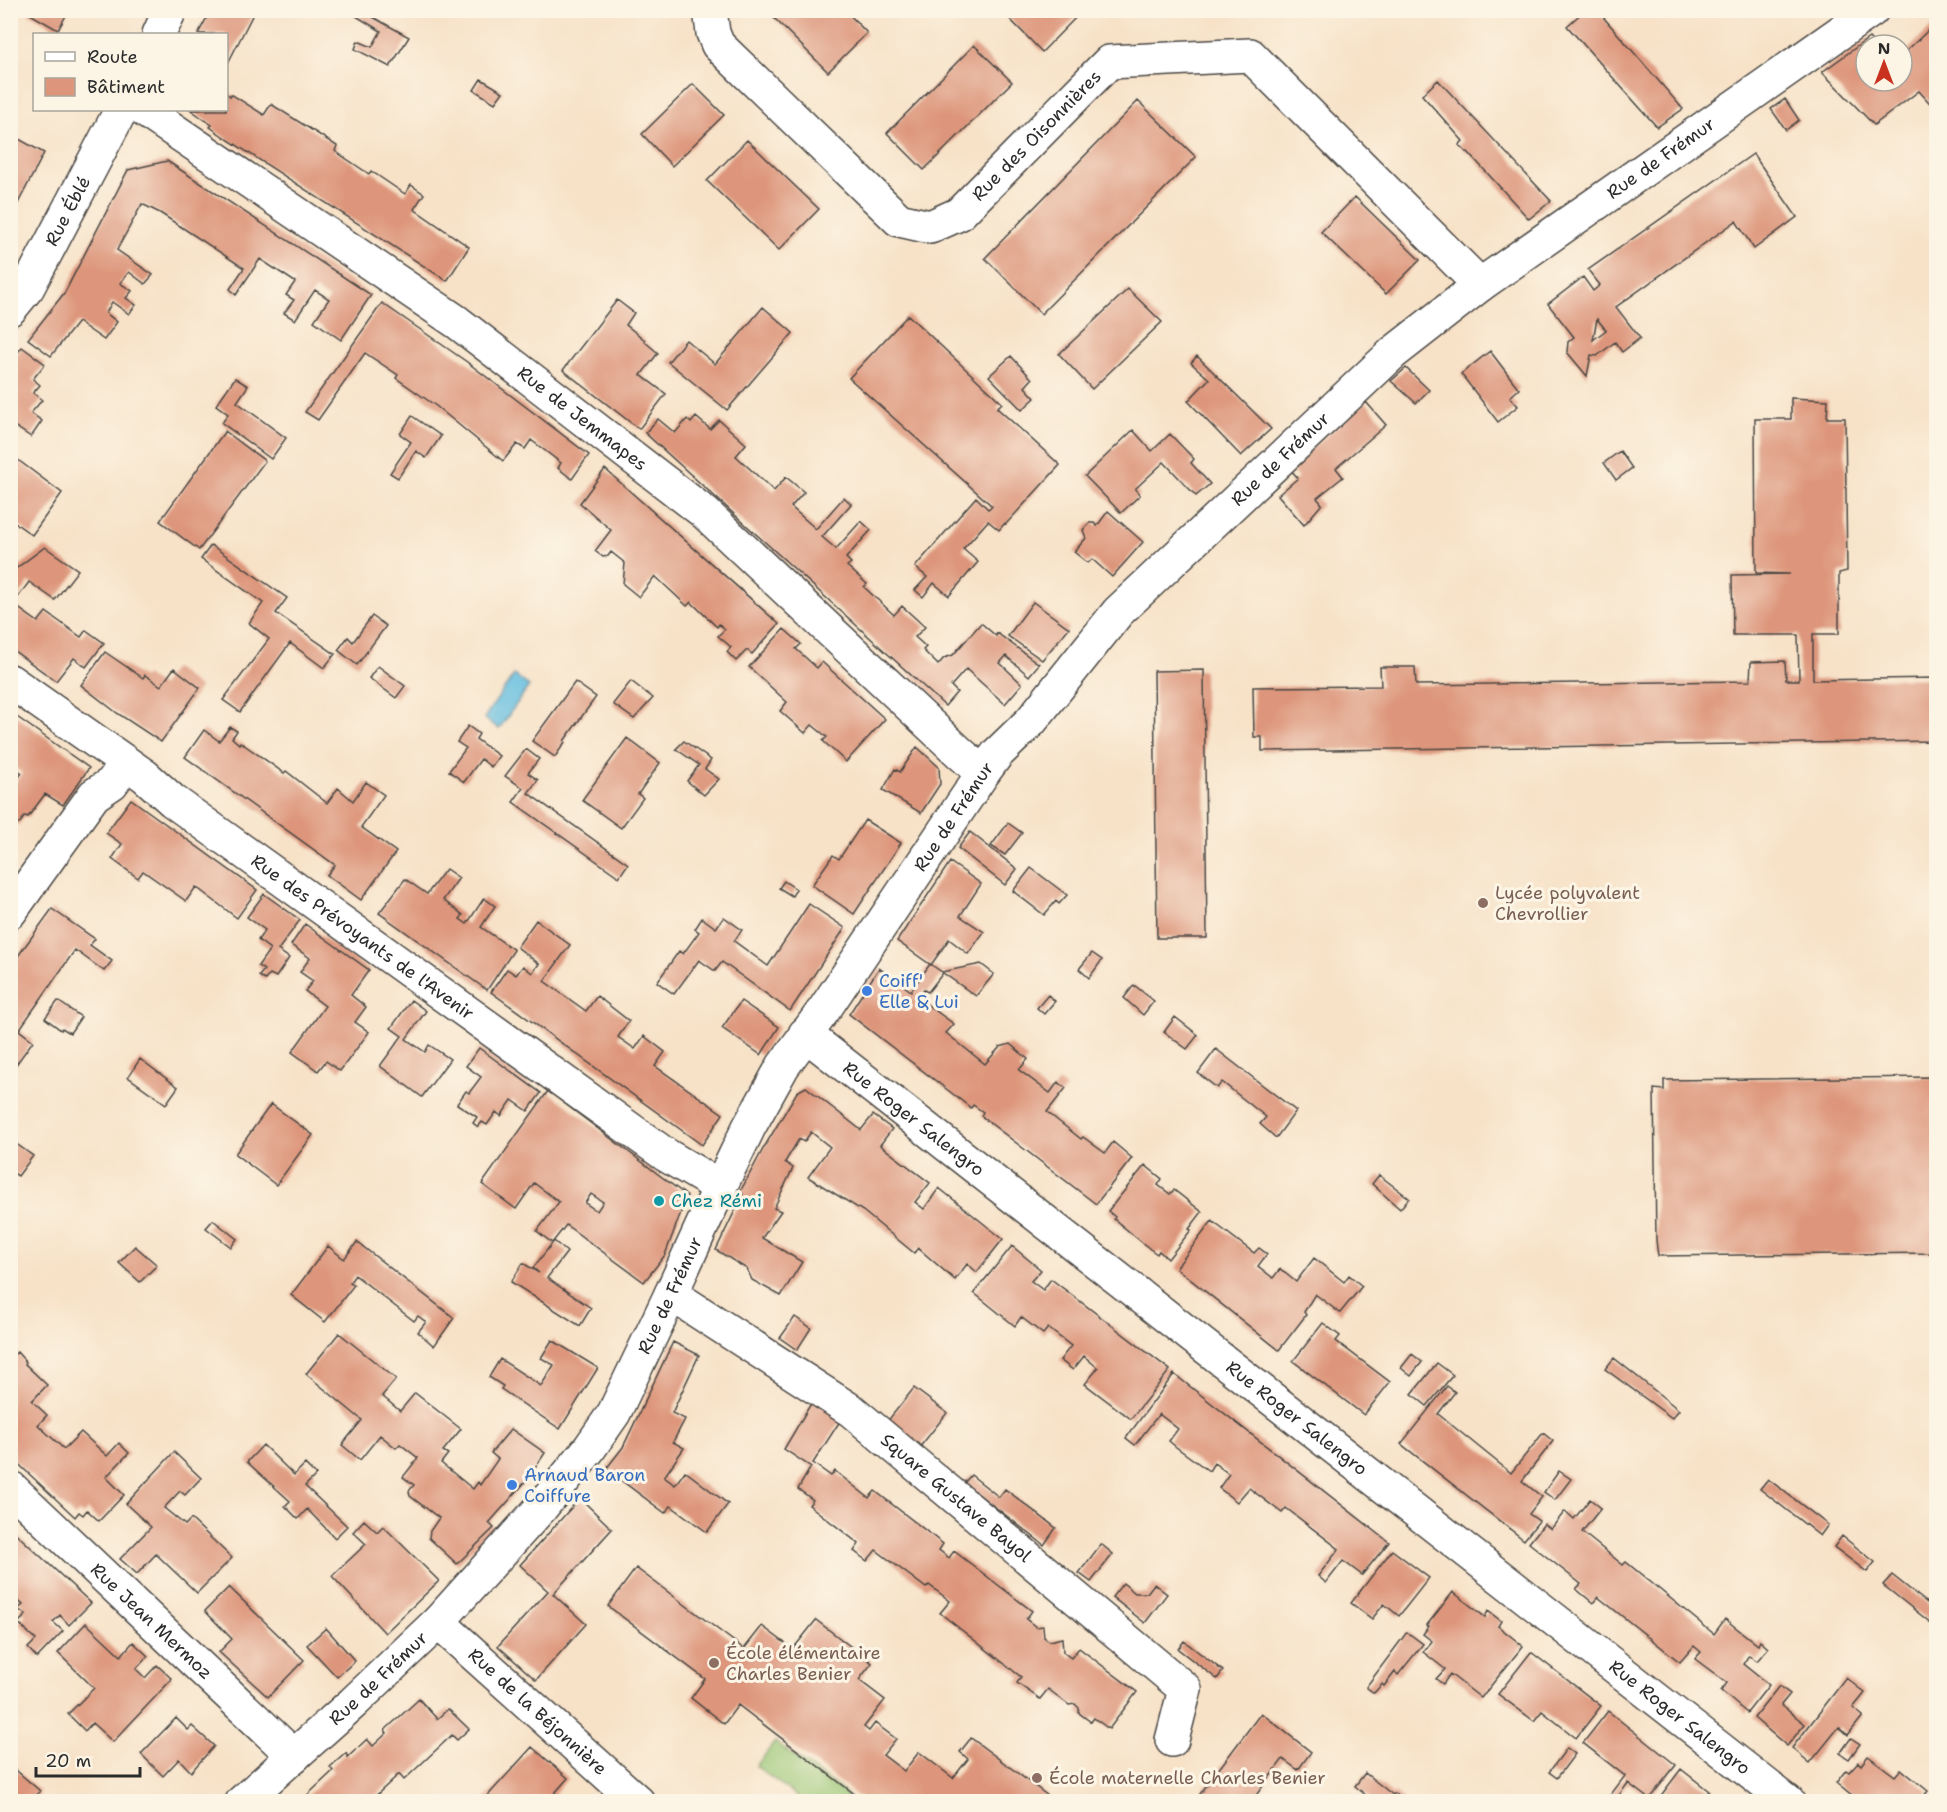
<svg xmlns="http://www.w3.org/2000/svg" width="1947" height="1812" font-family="'Shantell Sans',sans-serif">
<rect width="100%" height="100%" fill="#fcf5e5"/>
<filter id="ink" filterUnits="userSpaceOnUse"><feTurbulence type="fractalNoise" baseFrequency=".0167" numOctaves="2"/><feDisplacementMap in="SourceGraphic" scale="12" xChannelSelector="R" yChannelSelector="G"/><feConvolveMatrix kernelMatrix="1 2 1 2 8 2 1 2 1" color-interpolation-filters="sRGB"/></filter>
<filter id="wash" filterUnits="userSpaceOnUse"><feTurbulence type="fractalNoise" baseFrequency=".008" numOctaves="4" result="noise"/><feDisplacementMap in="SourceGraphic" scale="24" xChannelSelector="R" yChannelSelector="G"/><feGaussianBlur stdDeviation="1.35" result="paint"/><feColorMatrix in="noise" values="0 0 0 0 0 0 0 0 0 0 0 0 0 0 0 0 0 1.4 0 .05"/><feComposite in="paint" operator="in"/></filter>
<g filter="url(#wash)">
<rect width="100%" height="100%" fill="#f7e2c8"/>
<path fill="#98c573" stroke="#62784f" stroke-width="1.5" d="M775 1742 849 1796 845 1801H803L756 1766Z"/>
<path fill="#62bde0" stroke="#467486" stroke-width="1.5" d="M514 675 529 686 499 729 484 718Z"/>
<g id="blocks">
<path fill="#dd967b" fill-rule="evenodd" d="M23 10H69L58 30Z
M211 10H255L226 67V34H198Z
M360 10 409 37 390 67 355 49 358 41 372 47 381 31 356 16Z
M772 10H845L867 33 828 72 769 13Z
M1001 10H1083L1042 52Z
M1585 10H1597L1683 109 1657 127 1567 26Z
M1936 23V110L1919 91 1874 125 1822 72 1869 38 1876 45H1866V81H1902V55Z
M974 45 1012 82 924 170 887 133Z
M481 79 503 92 495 103 474 90Z
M1438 80 1551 201 1529 219 1468 152H1466L1459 145 1463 141 1422 95Z
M693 84 724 115 672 166 642 134Z
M226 93 230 96 231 94 264 115 271 104 337 146 335 151 369 174 371 171 405 194 411 185 424 194 414 209 469 247 447 281 224 137 210 127 212 125 191 110H226Z
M1785 99 1799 120 1786 130 1771 109Z
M1138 101 1196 157 1041 314 985 258Z
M10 134 44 153 15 209 10 206Z
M747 140 819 209 779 250 707 181Z
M1753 154 1797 217 1754 249 1736 221 1616 307 1640 338 1622 352 1615 342 1597 356 1591 355 1587 376 1567 352 1568 342 1574 337 1548 304 1583 277 1593 291 1600 285 1588 270ZM1597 319 1606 330 1593 340Z
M167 161 371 295 341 340 314 321 329 299 315 290 295 320 284 313 294 300 286 295 295 282 260 259 236 295 230 289 244 268 160 213 142 204 117 250 153 275 145 284 129 272 120 283 132 291 126 298 136 305 129 314 112 302 106 313 117 322 104 340 78 322 51 356 28 339 65 292 128 170Z
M1355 197 1420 260 1386 294 1321 232Z
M1128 289 1162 322 1092 389 1059 354Z
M617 300 634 313 626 325 645 340 644 341 658 353 641 375 666 394 639 429 563 370Z
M382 303 467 362 589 455 572 479 558 468 561 463 531 440 525 449 517 444 503 461 436 406 396 378 398 375 365 353 318 420 305 412Z
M763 307 793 333 727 410 668 362 686 340 715 364Z
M908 315 1002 403 997 408 1060 465 1006 524 1005 523 999 530 988 521 963 549 978 562 949 596 934 583 923 597 915 590 927 577 915 567 976 497 988 509 992 506 849 378Z
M22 347 45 364 33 379 40 385 33 393 42 400 31 413 42 421 31 437 10 423V362Z
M1490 351 1519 389 1510 397 1518 406 1498 422 1461 374Z
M1011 356 1032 379 1025 387 1035 398 1022 410 989 376Z
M1197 356 1271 429 1241 456 1188 401 1209 379 1191 363Z
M1406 368 1429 390 1416 403 1391 381Z
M235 378 248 386 237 402 286 438 271 459 222 423 228 414 216 405Z
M1791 398 1828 400 1827 418H1845L1847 571 1839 573V634H1813V680L1936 678V741L1262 751V737H1254L1253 687 1381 686 1380 667H1415L1416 685 1750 681 1751 662 1785 661 1786 680H1799L1798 635H1733L1732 575 1790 574 1756 573 1755 419H1791Z
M1366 402 1386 425 1336 468 1343 477 1317 498 1322 504 1304 525 1278 495 1298 478 1289 468Z
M412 416 441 436 426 458 416 451 398 478 390 473 411 442 400 434Z
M696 417 710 429 719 420 746 444 736 456 774 491 786 477 804 492 791 507 816 529 844 497 851 504 822 537 836 549 861 521 871 530 846 558 851 563 847 566 867 584 864 587 894 615 902 606 925 627 915 637 926 647 923 650 938 665 944 658 953 655 981 623 996 636 997 633 1039 664 1029 676 1006 656 1000 663 1022 684 1005 704 966 669 951 686 957 692 945 706 645 433 658 419 675 433 687 419 691 423Z
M1133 430 1152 451 1170 434 1194 459 1191 463 1210 484 1196 496 1164 462 1135 489 1140 495 1121 513 1085 476Z
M225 431 265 461 199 550 160 521Z
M1620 451 1632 468 1616 480 1604 463Z
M10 454 62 493 32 535 10 519Z
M605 469 779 624 752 654 747 650 736 661 727 652 731 647 718 636 725 629 719 624 717 627 691 602 687 606 655 576 639 597 623 584 625 563 611 552 608 556 603 557 595 551 611 530 580 503Z
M1108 511 1143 542 1112 577 1092 559 1088 563 1074 552 1086 538 1083 530 1089 523H1094L1097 526Z
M211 545 287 598 276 613 335 654 324 668 290 643 240 712 223 700 269 639 249 623 263 603 201 559Z
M45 547 78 570 55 600 29 582 13 604 38 622 46 612 81 637 86 630 104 643 86 667 74 658 56 681 10 648V573Z
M1033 602 1069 628 1042 660 1008 636Z
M372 616 386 626 357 665 338 650 348 637 353 642Z
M784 629 801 644 796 649 817 668 822 662 885 719 846 762 823 741 827 737 812 725 805 733 780 711 787 702 749 667Z
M105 652 143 678 145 675 161 686 174 668 200 688 161 742 117 713 81 685Z
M378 666 405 686 396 698 369 678Z
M1204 670 1207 938H1157L1154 671Z
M631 681 653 698 634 719 613 704Z
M575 682 596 697 564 741 565 742 555 757 532 741Z
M10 712 89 768 63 805 45 794 28 817 25 816 19 824 13 825 10 823V789L22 773 10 764Z
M468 726 479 734 476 739 499 756 491 767 481 759 464 782 449 771 466 748 457 742Z
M230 727 237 731 232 738 239 744 240 742 284 773 286 771 327 803 338 788 353 801 366 782 384 795 361 827 396 852 361 900 327 875 335 865 185 757 204 730 219 741Z
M627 738 660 763 638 794 643 798 621 828 582 800Z
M684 741 711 760 705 769 719 779 704 795 687 781 699 765 676 749Z
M917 747 939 767 940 784 921 813 883 790 895 769 900 772Z
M526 749 539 759 528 773 538 780 528 793 628 864 619 877 513 802 523 788 505 776Z
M131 799 257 890 237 918 196 887 186 901 143 871 138 878 112 859 122 844 106 833Z
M865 820 901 843 854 914 812 885 833 855 839 859Z
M1008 823 1022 833 1005 855 991 846Z
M970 832 1017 869 1005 885 958 848Z
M950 862 981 884 960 916 984 932 968 954 949 939 931 965 897 941Z
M1031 868 1067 895 1059 904 1056 901 1044 915 1013 891Z
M446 869 459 878 443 900 463 915 460 919 467 924 484 898 495 906 481 927 514 950 487 990 379 913 405 879 427 894Z
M784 881 796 889 792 896 779 888Z
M264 894 300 920 278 950 289 958 276 977 270 974 265 980 259 976 264 970 258 966 270 949 258 940 265 930 247 917Z
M809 904 845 928 790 1011 722 962 715 971 699 960 674 994 657 982 679 951 683 954 699 932 695 929 702 918 716 928 724 917 742 930 734 941 768 966Z
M52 909 95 939 90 945 112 961 104 971 75 950 19 1030 33 1041 10 1073V967Z
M536 920 570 945 544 981 586 1011 597 996 629 1021 618 1037 635 1049 644 1036 665 1052 655 1066 723 1114 702 1145 491 992 507 969 516 975 523 966 532 973 539 964 517 947Z
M305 924 369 970 351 995 366 1007 355 1022 369 1032 340 1071 326 1061 318 1071 292 1052 325 1006 305 991 313 981 300 972 310 958 291 945Z
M1092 953 1102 960 1089 978 1079 969Z
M930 964 942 972 981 964 994 974 976 996 943 973 928 992 924 990 918 998 954 1024 946 1033 985 1064 1000 1047 1010 1044 1028 1059 1019 1070 1050 1093 1058 1082 1066 1088 1047 1112 1081 1139 1083 1137 1105 1153 1113 1142 1132 1158 1096 1204 981 1116 983 1112 973 1105 971 1108 849 1014 879 968 911 991Z
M1134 985 1154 1001 1143 1015 1124 998Z
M1048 995 1055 1001 1044 1014 1037 1008Z
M411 1000 426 1011 406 1039 425 1052 429 1045 450 1059 422 1097 380 1066 402 1036 391 1028Z
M58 1001 81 1017 70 1033 62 1028 61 1030 45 1018Z
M741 1001 779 1027 761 1055 722 1028Z
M1175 1017 1198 1035 1187 1049 1164 1032Z
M479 1048 541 1093 528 1111 512 1100 501 1116 496 1112 487 1125 482 1122 478 1127 473 1123 477 1117 457 1104 466 1091 469 1093 481 1077 466 1066Z
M1216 1049 1296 1111 1276 1138 1260 1124 1266 1117 1222 1082 1217 1088 1198 1073Z
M140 1059 178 1087 166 1104 128 1077Z
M1936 1077V1253L1658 1256 1656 1240 1654 1089 1664 1090V1080Z
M806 1087 861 1130 873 1115 892 1129 880 1145 930 1183 915 1202 924 1209 939 1188 1003 1239 977 1272 967 1264 955 1280 918 1248 914 1253 863 1211 808 1177 830 1147 811 1132 804 1142 799 1139 785 1162 793 1168 774 1208 781 1211 762 1238 802 1262 781 1296 752 1280 747 1269 716 1250 743 1194 740 1192 763 1149 797 1092Z
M548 1091 687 1196 665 1255 644 1282 566 1225 552 1243 537 1231 559 1202 534 1183 516 1209 482 1184ZM591 1194 603 1202 597 1211 585 1203Z
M271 1104 313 1135 276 1185 235 1154Z
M15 1143 33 1156 18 1176 10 1171V1148Z
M1145 1165 1162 1179 1158 1185 1170 1194 1174 1190 1202 1212 1189 1229 1191 1230 1168 1259 1159 1251 1157 1254 1150 1249 1114 1219 1115 1217 1108 1211Z
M1379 1175 1409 1198 1400 1209 1372 1184Z
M213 1220 237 1239 231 1247 206 1228Z
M1212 1221 1254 1253 1259 1248 1267 1254 1258 1266 1273 1278 1280 1269 1296 1282 1314 1258 1344 1282 1349 1275 1362 1286 1340 1313 1315 1294 1304 1312 1306 1315 1279 1350 1176 1268Z
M554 1241 567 1252 547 1278 591 1308 580 1326 511 1282 523 1263 539 1273 533 1268Z
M357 1242 454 1318 434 1346 418 1332 426 1322 418 1316 414 1321 355 1275 350 1282 354 1285 325 1322 291 1295 328 1246 344 1259Z
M135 1246 157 1265 140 1282 119 1263Z
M1012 1246 1041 1270 1031 1281 1043 1290 1051 1279 1170 1370 1131 1419 1085 1384 1098 1368 1084 1356 1073 1370 1060 1360 1071 1346 1048 1328 1043 1334 1021 1317 1015 1326 974 1293Z
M795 1317 811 1328 797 1350 780 1338Z
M1323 1323 1340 1336 1336 1341 1390 1382 1364 1415 1293 1361Z
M339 1333 396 1379 382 1396 400 1411 415 1393 461 1429 443 1451 448 1454 441 1463 473 1489 478 1482 480 1485 498 1459 491 1453 511 1429 545 1453 527 1480 489 1523 494 1528 457 1564 429 1538 430 1531 439 1518 410 1496 409 1491 414 1485 403 1477 418 1458 400 1444 396 1448 380 1435 360 1460 342 1445 362 1420 306 1374Z
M552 1340 598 1368 560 1429 501 1389 503 1386 489 1377 500 1359 541 1386 554 1365 541 1358Z
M673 1342 699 1355 672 1413 685 1419 673 1442 684 1448 664 1477 675 1485 685 1471 728 1504 707 1532 671 1506 665 1513 606 1469 623 1447Z
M17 1352 26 1362 25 1364 47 1385 32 1401 47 1415 38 1425 64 1449 81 1432 107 1456 119 1443 129 1453 106 1477 124 1495 99 1521 87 1510 83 1515 79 1512 75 1517 10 1456V1358Z
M1412 1354 1422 1362 1411 1376 1401 1368Z
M1614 1358 1679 1410 1672 1418 1605 1369Z
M1437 1363 1453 1375 1427 1406 1412 1394Z
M1174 1374 1389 1542 1362 1575 1343 1561 1326 1583 1318 1576 1339 1549 1286 1508 1282 1513 1249 1488 1237 1502 1219 1488 1229 1474 1214 1463 1209 1471 1176 1447 1169 1441 1178 1429 1159 1414 1135 1445 1126 1438Z
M1447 1386 1455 1392 1438 1414 1511 1473 1543 1433 1553 1441 1522 1481 1542 1497 1529 1514 1539 1521 1524 1540 1401 1444Z
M914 1388 947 1413 919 1448 886 1423Z
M813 1400 842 1418 813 1463 831 1476 835 1471 869 1498 875 1491 943 1544 939 1550 949 1558 954 1551 1032 1611 1026 1619 1036 1627 1043 1626 1044 1637 1049 1641 1062 1638 1063 1652 1071 1658 1079 1648 1137 1692 1109 1729 1094 1718 1091 1722 1079 1713V1708L1075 1704 1069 1705 1048 1689 1040 1699 1017 1683 1021 1677 940 1613 950 1601 929 1585 926 1588 876 1550 867 1561 854 1551 859 1544 809 1505 813 1500 798 1489 811 1467 784 1449Z
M263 1445 294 1475 305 1464 316 1475 305 1486 347 1526 335 1538 307 1509 298 1519 285 1506 290 1501 247 1462Z
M174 1452 201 1478 185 1495 180 1491 164 1508 185 1525 191 1519 232 1558 197 1593 156 1554 137 1574 120 1559 151 1527 126 1504Z
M1559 1471 1571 1479 1555 1500 1544 1492Z
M971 1475 999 1497 1005 1489 1056 1528 1044 1545 964 1483Z
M1768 1479 1828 1525 1820 1536 1760 1489Z
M580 1498 612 1529 553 1594 586 1624 536 1680 498 1646 548 1591 520 1565Z
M1590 1499 1601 1508 1582 1532 1623 1565 1626 1562 1714 1634 1725 1619 1758 1645 1760 1641 1768 1648 1757 1661 1749 1655 1743 1664 1769 1685 1747 1713 1721 1691 1727 1683 1695 1659 1701 1652 1694 1646 1680 1662 1598 1597 1593 1603 1576 1589 1581 1584 1529 1543 1544 1524 1551 1529 1565 1511 1574 1519Z
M364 1520 377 1532 383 1526 439 1581 385 1633 332 1576 366 1544 353 1532Z
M10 1528 91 1603 69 1625 60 1615 53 1622 63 1631 37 1658 28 1648 36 1640 18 1623 26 1615 18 1609 23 1605 10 1593Z
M1842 1536 1875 1562 1867 1572 1834 1547Z
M1101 1544 1113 1554 1091 1582 1079 1573Z
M1392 1550 1429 1578 1399 1616 1384 1604 1372 1619 1351 1603Z
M636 1568 744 1649 762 1626 793 1649 816 1620 872 1663 859 1680 885 1700 864 1727 869 1731 875 1723 896 1739 883 1755 904 1771 919 1752 953 1778 968 1759 960 1752 971 1738 1056 1802H865L738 1705 724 1724 691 1698 705 1679 608 1606Z
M1892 1575 1936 1610V1627L1883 1585Z
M1123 1583 1135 1593H1147L1154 1584 1167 1594 1145 1623 1112 1597Z
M229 1587 304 1660 268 1697 219 1652 232 1639 205 1611Z
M1453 1592 1485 1617 1488 1611 1501 1621 1498 1626 1523 1646 1481 1698 1450 1674 1443 1684 1436 1679 1445 1669 1423 1652 1432 1641 1423 1634 1429 1626 1427 1625Z
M86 1623 121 1656 133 1642 148 1656 136 1669 145 1678 157 1665 172 1679 113 1742 92 1723 85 1731 68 1714 94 1688 58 1653Z
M326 1628 355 1661 337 1677 307 1645Z
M1407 1632 1423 1644 1398 1675 1395 1672 1384 1686 1382 1684 1374 1693 1366 1687Z
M1184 1641 1223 1671 1217 1679 1178 1649Z
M1531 1652 1601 1706 1576 1738 1542 1711 1534 1721 1498 1694Z
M1846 1678 1865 1693 1853 1708 1863 1716 1848 1735 1839 1727 1810 1763 1792 1748Z
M1779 1686 1790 1694 1781 1705 1805 1724 1787 1746 1754 1718Z
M419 1699 437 1719 448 1709 469 1729 457 1740 452 1735 404 1780 399 1774 369 1802H300L333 1771 330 1767 346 1753 348 1757 367 1739 373 1746 387 1733 385 1730Z
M1608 1711 1676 1765 1649 1799 1628 1783 1614 1802H1605L1625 1776 1583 1743Z
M1261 1713 1311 1752 1298 1770 1283 1759 1251 1802H1194Z
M176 1718 188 1730 192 1726 214 1746 191 1772 179 1759 163 1776 141 1754Z
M1851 1738 1860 1744 1849 1759 1840 1753Z
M532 1747 568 1778 554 1794 563 1802H482Z
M1567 1748 1575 1754 1557 1778 1549 1772Z
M1868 1756 1895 1776 1901 1769 1928 1791 1923 1797 1928 1802H1859L1836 1783 1846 1770 1849 1772 1858 1762 1861 1765Z
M10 1765 40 1791 37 1794 45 1802H10Z
M1681 1769 1709 1791 1700 1802H1656Z
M1365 1773 1393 1795 1395 1793 1406 1802H1374L1355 1786Z"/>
</g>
</g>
<g filter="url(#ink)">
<use href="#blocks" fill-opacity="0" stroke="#4a4643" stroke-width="1.5"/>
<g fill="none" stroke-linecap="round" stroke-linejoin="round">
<g stroke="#4a4643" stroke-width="36">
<g id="street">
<path id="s1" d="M710 10 713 33 718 45 899 220 930 227 959 214 1109 62 1250 55 1480 285"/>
<path d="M159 34 170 10"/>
<path id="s2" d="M144 110 457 322 705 513 960 753 983 773"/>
<path id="s3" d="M10 309 28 287 121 110"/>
<path id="s4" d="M10 681 145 776 173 801 666 1155 720 1187"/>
<path d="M10 912 94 795 112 783 126 763"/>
<path id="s5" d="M805 1034 1788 1802"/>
<path id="s6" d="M671 1294 852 1411 1185 1689 1172 1740"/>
<path id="s7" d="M10 1487 294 1756"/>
<path id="s8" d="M438 1622 638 1802"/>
<path id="s9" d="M242 1802 353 1703 438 1622 540 1509 589 1449 614 1413 671 1294 720 1187 749 1127 783 1066 826 1007 983 773 997 754 1031 721 1118 612 1393 353 1480 285 1872 10"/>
</g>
</g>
<use href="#street" stroke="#fff" stroke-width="33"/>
</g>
</g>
<g fill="#8d6e63" stroke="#fcf5e5" stroke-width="2">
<circle cx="1483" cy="903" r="6"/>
<circle cx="714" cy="1663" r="6"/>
<circle cx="1037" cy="1778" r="6"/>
</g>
<g fill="#3f7fe0" stroke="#fcf5e5" stroke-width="2">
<circle cx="867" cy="991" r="6"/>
<circle cx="512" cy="1485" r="6"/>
</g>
<circle fill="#0f9aa8" stroke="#fcf5e5" stroke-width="2" cx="659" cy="1201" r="6"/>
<g text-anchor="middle" stroke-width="6" stroke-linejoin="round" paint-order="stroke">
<g font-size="18" fill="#2b2b2b" stroke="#fcf5e5">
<text dy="6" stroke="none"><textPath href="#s1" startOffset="462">Rue des Oisonnières</textPath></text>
<text dy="6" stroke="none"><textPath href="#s9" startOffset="2200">Rue de Frémur</textPath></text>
<text dy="6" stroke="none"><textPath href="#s3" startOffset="114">Rue Éblé</textPath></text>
<text dy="6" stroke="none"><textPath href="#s2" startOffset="536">Rue de Jemmapes</textPath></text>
<text dy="6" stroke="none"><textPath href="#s9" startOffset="1714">Rue de Frémur</textPath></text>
<text dy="6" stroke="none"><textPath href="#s9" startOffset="1228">Rue de Frémur</textPath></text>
<text dy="6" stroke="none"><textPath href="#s4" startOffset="436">Rue des Prévoyants de l'Avenir</textPath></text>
<text dy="6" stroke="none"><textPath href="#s5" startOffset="138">Rue Roger Salengro</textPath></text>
<text dy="6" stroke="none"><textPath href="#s9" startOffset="670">Rue de Frémur</textPath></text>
<text dy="6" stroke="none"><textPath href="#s5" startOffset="624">Rue Roger Salengro</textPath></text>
<text dy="6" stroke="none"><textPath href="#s6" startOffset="351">Square Gustave Bayol</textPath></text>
<text dy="6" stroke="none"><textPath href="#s7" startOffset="195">Rue Jean Mermoz</textPath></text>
<text dy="6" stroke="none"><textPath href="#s9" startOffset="184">Rue de Frémur</textPath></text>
<text dy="6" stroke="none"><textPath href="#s8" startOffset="134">Rue de la Béjonnière</textPath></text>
<text dy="6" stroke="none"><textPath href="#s5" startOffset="1110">Rue Roger Salengro</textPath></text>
</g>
<g font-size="18" fill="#785e54" stroke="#fcf5e5" text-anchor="start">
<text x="1495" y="899">Lycée polyvalent<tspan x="1495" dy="21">Chevrollier</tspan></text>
<text x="726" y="1659">École élémentaire<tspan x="726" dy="21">Charles Benier</tspan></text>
<text x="1049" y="1784">École maternelle Charles Benier</text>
</g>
<g font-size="18" fill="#366cbe" stroke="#fcf5e5" text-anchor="start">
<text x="879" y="987">Coiff'<tspan x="879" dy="21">Elle &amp; Lui</tspan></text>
<text x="524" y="1481">Arnaud Baron<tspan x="524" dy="21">Coiffure</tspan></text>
</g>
<g font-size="18" fill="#0d838f" stroke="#fcf5e5" text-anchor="start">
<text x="671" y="1207">Chez Rémi</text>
</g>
</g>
<rect width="1947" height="1812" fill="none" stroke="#fcf5e5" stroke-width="36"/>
<rect x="33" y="33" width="195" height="78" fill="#fcf5e5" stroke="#a8a49b" stroke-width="1.5"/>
<rect x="45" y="52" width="30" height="9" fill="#ffffff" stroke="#a8a49b" stroke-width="1.5"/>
<text x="87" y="63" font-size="18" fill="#2b2b2b">Route</text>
<rect x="45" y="78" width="30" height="18" fill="#dd967b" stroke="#a8a49b" stroke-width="1.5"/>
<text x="87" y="93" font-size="18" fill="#2b2b2b">Bâtiment</text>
<g transform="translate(1884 63)"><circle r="28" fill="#fcf5e5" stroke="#a8a49b" stroke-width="1.5"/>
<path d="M0-4.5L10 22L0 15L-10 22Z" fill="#c8321e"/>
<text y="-9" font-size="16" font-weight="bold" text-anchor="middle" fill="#2b2b2b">N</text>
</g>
<path d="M36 1767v9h104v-9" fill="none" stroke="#2b2b2b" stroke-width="3"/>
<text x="45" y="1767" font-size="18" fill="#2b2b2b" stroke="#fcf5e5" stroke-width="4.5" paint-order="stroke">20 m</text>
</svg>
